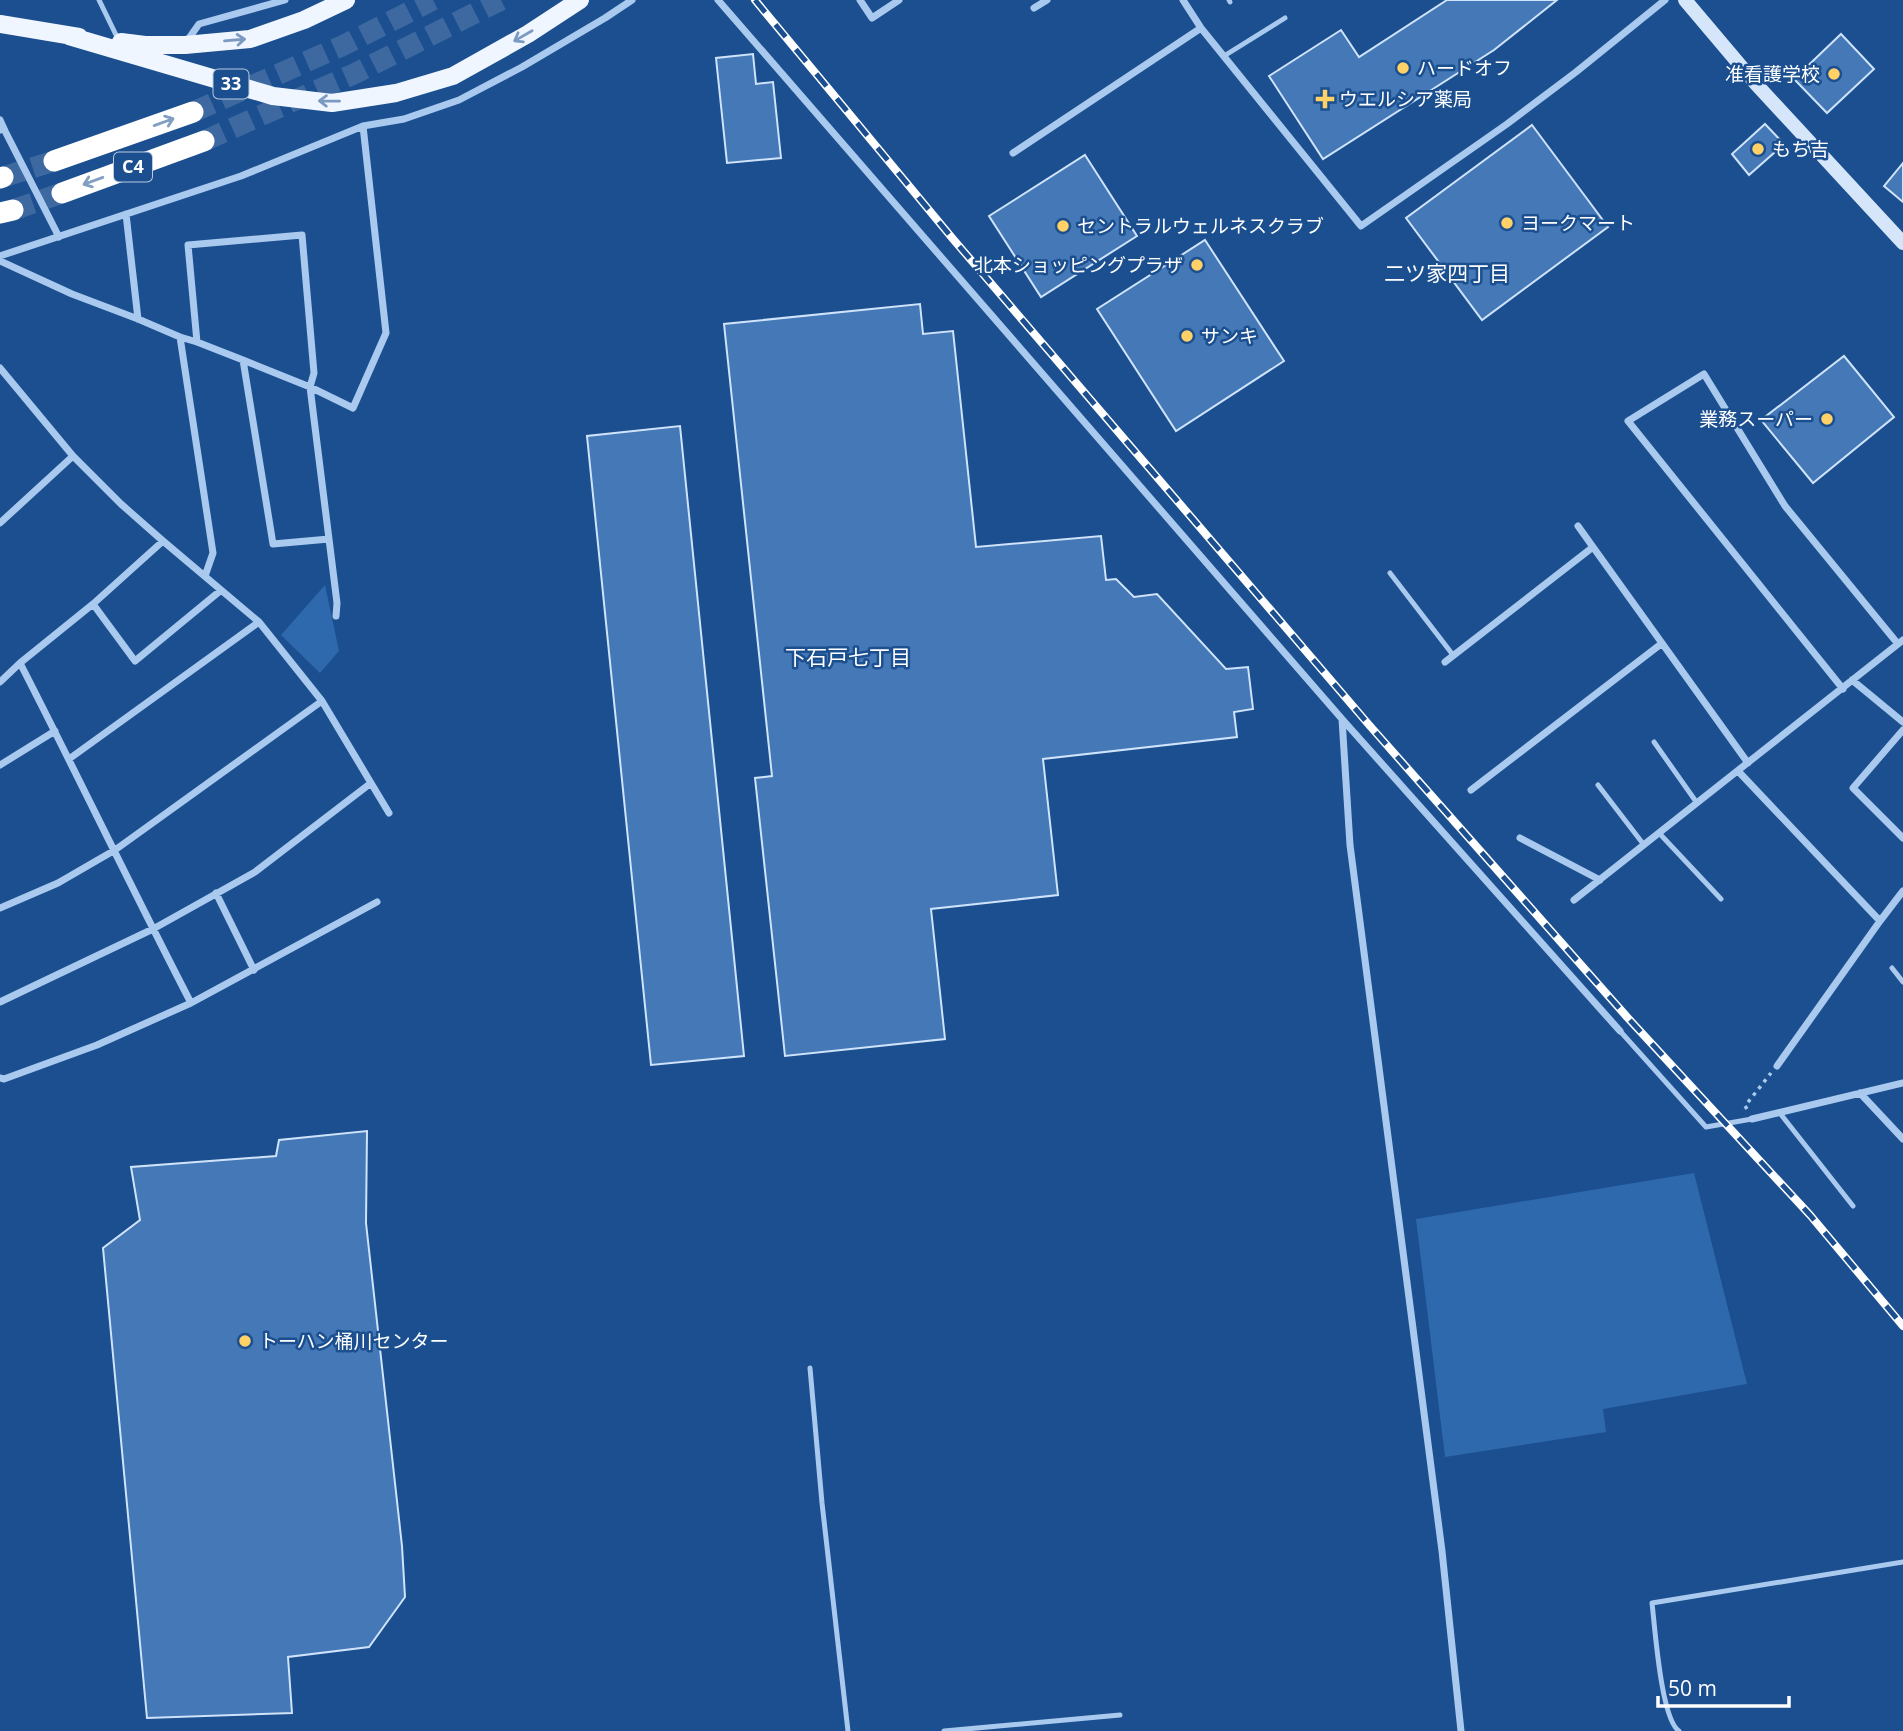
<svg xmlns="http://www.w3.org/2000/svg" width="1903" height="1731" font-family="'Open Sans','Noto Sans JP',sans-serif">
<rect width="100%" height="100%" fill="#1b4f8f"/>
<path fill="#2e69ad" d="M325 585 339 651 320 673 281 635Z
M1694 1173 1747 1384 1603 1409 1606 1432 1445 1457 1416 1219Z"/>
<path fill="#4478b7" stroke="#cfe3fa" stroke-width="2" d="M1447 0H1557L1494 50 1323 159 1269 76 1341 30 1359 57Z
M1841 34 1874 69 1827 113 1794 79Z
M753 54 756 84 773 82 781 158 727 163 716 58Z
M1765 124 1784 144 1749 175 1732 154Z
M1532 125 1608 227 1482 320 1406 218Z
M1085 155 1137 236 1041 297 989 216Z
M1903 163V202L1884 186Z
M1205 240 1284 361 1176 431 1097 309Z
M920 304 923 334 953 331 976 547 1101 536 1106 580 1116 579 1134 597 1157 594 1226 669 1248 667 1253 709 1234 712 1237 737 1043 759 1058 895 931 909 945 1039 785 1056 755 778 772 776 724 324Z
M1844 356 1894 417 1813 483 1761 420Z
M680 426 744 1056 651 1065 587 436Z
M367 1131 366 1223 402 1546 405 1597 369 1647 288 1657 292 1713 147 1718 103 1248 140 1220 131 1167 276 1156 279 1140Z"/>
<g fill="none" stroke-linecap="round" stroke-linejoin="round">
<path stroke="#3d69a0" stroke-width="21" stroke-dasharray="21 10" stroke-linecap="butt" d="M193 112 344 45 433 0
M204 141 356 73 501 0
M3 177 54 161
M13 210 62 193"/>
<path stroke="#a9c9ee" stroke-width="3.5" stroke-dasharray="3.5 5" stroke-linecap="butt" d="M1747 1109 1745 1106 1771 1073"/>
<path stroke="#a9c9ee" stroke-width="5" d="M99 0 118 39
M1229 0 1230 2
M1224 56 1285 18
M1390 573 1453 655
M1654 742 1697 803
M1598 785 1644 845
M1659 833 1721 899
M1892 968 1903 982
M1620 1031 1706 1127 1752 1119
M1779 1112 1853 1206
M810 1368 822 1503 848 1731
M944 1731 1120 1715
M1679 1731C1661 1719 1655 1628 1652 1603L1903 1562"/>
<path stroke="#a9c9ee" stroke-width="7" d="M718 0 1342 719 1350 845 1442 1551 1461 1731
M860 0 872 18 899 0
M1183 0 1201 28 1361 226 1507 124 1576 72 1665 0
M1034 8 1047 0
M187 41 199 24 285 0
M0 120 4 129 0 130
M1013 153 1201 28
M126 214 138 319
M0 256 241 176 363 126 404 119 459 100 522 67 605 18 632 0
M0 261 72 294 138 319 180 337 197 342 243 360 310 387 353 408 386 333 363 126
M180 337 213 553 205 576
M197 342 188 245 302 235 314 373 310 387 337 603 336 616
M243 360 273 544 329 539
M0 368 73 456 121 504 163 541 259 622 322 701 371 783 255 872 153 929 0 1002
M0 523 73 456
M1578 526 1593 547
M93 604 135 661 220 591
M1445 662 1593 547 1748 763
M20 663C78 776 133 891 191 1003
M1852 680 1903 722
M0 682 20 663 93 604 163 541
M1843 689 1628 421 1704 374 1785 506 1898 644
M1342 719 1620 1031
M1903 730 1853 788 1903 838
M69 759 259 622
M0 765 55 731
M1738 771 1880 921
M371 783 389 813
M1471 790 1661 644
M1520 838 1600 880
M216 893 254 970
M1574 900 1903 640
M0 908 58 883 115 850 322 701
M1777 1066 1880 921 1903 891
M0 1078 4 1079 97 1045 191 1003 377 902
M1860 1093 1903 1139
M1752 1119 1903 1083"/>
<path stroke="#d6e6fa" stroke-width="14" d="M1685 0 1756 84 1903 243"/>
<path stroke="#f0f6ff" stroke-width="18" d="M0 24 79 37
M69 36 273 96 332 103 396 93 453 76 528 34 580 0
M121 42 145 45H185L250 39 304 20 346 0"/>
<path stroke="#fff" stroke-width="21" d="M54 161 193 112
M0 178 3 177
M62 193 204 141
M0 213 13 210"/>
<g stroke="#fff" stroke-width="8">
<path id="rail" d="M755 0 953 239 1370 726 1627 1017 1810 1215 1903 1326"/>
</g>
<use href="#rail" stroke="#1b4f8f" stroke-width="5" stroke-dasharray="16" stroke-linecap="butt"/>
<path stroke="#a9c9ee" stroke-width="7" d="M4 129 59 237"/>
</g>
<defs><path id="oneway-shaft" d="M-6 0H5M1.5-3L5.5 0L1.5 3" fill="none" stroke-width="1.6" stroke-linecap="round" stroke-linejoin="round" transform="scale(1.75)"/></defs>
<g stroke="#7b9ac1">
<use href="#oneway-shaft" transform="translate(523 36) rotate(150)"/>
<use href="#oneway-shaft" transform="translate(235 40) rotate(-5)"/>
<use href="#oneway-shaft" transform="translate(329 101) rotate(-179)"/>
</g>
<g stroke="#829ec1">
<use href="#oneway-shaft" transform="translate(164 122) rotate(-20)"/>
<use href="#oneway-shaft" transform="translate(93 181) rotate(160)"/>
</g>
<g fill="#ffd166" stroke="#1b4f8f" stroke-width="2.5">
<circle cx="1403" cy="68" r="7"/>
<circle cx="1834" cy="74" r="7"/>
<path d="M1321.5 88.5h7v7h7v7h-7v7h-7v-7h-7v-7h7z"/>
<circle cx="1758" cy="149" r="7"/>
<circle cx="1507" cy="223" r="7"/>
<circle cx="1063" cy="226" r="7"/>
<circle cx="1197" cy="265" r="7"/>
<circle cx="1187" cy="336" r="7"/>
<circle cx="1827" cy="419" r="7"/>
<circle cx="245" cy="1341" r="7"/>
</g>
<g text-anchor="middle" stroke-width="5" stroke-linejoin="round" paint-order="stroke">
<g fill="#1b4f8f" stroke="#bbcadd" stroke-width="2">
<rect x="213.5" y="69.5" width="35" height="29" rx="5"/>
<rect x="114" y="152.5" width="38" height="29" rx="5"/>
</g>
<g font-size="18" font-weight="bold" fill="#fff">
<text x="231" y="90">33</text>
<text x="133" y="173">C4</text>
</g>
<g font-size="19" fill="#fff" stroke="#1b4f8f" text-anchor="start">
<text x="1417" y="75">ハードオフ</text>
<text x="1820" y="81" text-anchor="end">准看護学校</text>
<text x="1339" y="106">ウエルシア薬局</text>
<text x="1772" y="156">もち吉</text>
<text x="1521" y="230">ヨークマート</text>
<text x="1077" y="233">セントラルウェルネスクラブ</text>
<text x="1183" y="272" text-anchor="end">北本ショッピングプラザ</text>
<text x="1201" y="343">サンキ</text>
<text x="1813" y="426" text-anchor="end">業務スーパー</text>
<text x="259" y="1348">トーハン桶川センター</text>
</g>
<g font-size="21" fill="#fff" stroke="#1b4f8f">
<text x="1447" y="281">二ツ家四丁目</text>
<text x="848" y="665">下石戸七丁目</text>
</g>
</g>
<path d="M1658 1696v10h131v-10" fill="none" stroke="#ffffff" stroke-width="3.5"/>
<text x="1668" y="1696" font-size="21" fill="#ffffff" stroke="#1b4f8f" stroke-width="5" paint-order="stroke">50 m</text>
</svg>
